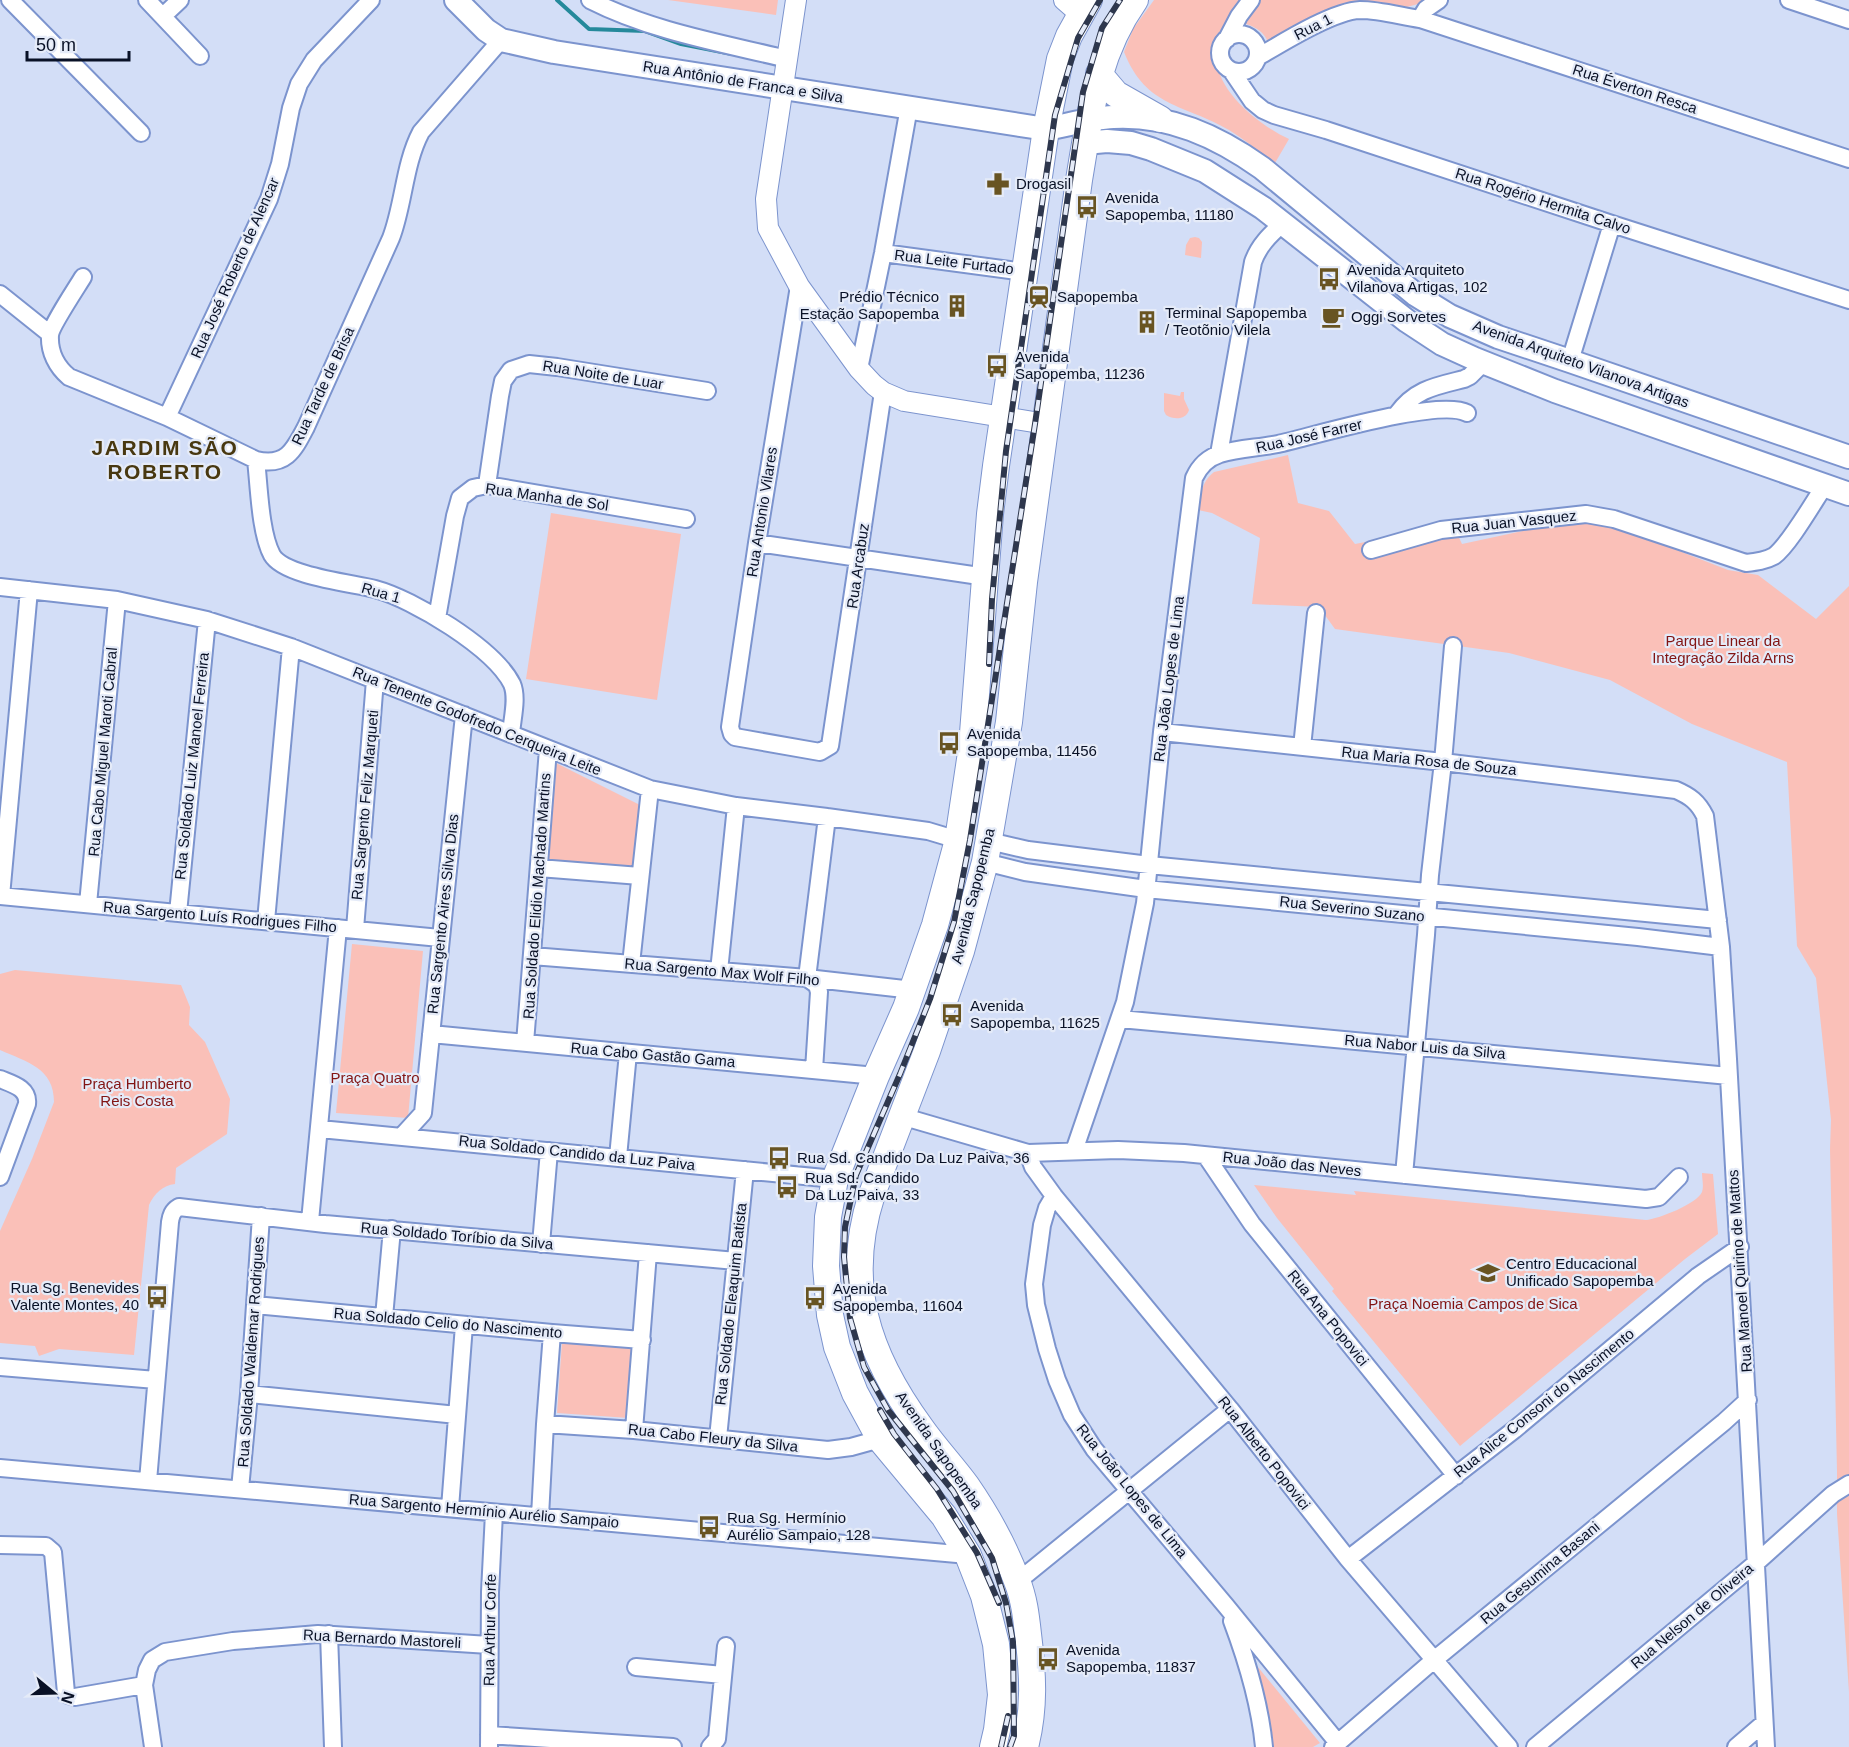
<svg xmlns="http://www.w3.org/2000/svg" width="1849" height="1747" font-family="Arial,sans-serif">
<rect width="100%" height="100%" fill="#d3def7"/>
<path fill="#fac0b8" d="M668 0H778L776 15Z
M1154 0H1239C1228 18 1216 39 1217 60 1218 93 1262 127 1289 139L1275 163C1260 152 1245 140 1229 130 1185 104 1146 108 1124 52L1133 29Z
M1258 0H1422L1418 4 1407 7 1376 4 1268 42C1264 32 1256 27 1246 24V19Z
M1195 237 1199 238 1202 242 1201 258 1185 255 1186 245 1190 238Z
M1181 392H1184V399L1189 410C1186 420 1174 420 1166 415L1164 411V393L1180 396Z
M1288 455 1298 503 1329 511 1355 544 1453 525 1462 544 1579 519 1605 522 1728 570 1758 575 1816 619 1849 586V1692L1837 1514V1471L1830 1149 1831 1120 1816 978 1797 946 1787 762 1692 724 1610 680 1509 653 1335 629 1319 607 1252 604 1260 538 1212 513 1198 510C1201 495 1201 482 1214 472Z
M551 513 681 534 657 700 526 679Z
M552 761 640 805 635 868 543 861Z
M352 944 423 951 408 1118 336 1113Z
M15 970 181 985 190 1007 189 1025 205 1042 230 1099 227 1134 176 1168 175 1184C163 1185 154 1194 149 1205L134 1355 59 1349 39 1356 35 1346 0 1343V1231L32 1159 54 1102C54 1068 27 1062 0 1050V974Z
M1702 1173 1713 1174 1718 1234 1685 1259 1460 1446 1332 1291 1334 1289 1277 1218 1254 1185 1356 1195 1354 1191 1646 1220C1658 1219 1697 1204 1702 1192 1704 1186 1702 1179 1702 1173Z
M562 1342 635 1348 629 1418 557 1413Z
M1253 1661 1320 1743 1313 1747H1271L1266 1702Z"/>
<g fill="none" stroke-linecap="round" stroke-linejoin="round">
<path stroke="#25899b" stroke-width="4" d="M557 0 589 29 645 31 681 44 732 54"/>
<g stroke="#7c94ce" stroke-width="20">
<path id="minor" d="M10 0 141 133
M147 0 200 56
M590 0C651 31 721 43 787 59
M1789 0 1849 20
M163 16 180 0
M1420 19 1849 159
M1220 53a19 19 0 1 1 38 0a19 19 0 1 1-38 0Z
M1227 39 1239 16 1251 0
M1258 57C1282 43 1333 11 1360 10 1380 10 1400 16 1420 19L1426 9 1439 0
M1231 70 1252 101 1263 110 1274 115 1326 130 1612 224 1849 300
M883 253 1025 272
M83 277C77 287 51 326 50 335 49 352 57 367 69 377L167 417 256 460C286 467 294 450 306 427L391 238C404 204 404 164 421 132L501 40
M799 286 757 543 730 727 732 734 735 737 820 752 830 746 883 392
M0 294 50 334
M1570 361 1612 224
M859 369 883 253 909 107
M1397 414C1415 389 1436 386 1464 379L1470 376 1483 363
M167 417 269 199 280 164 291 108 299 84 314 60 371 0
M1219 454 1253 262C1259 245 1270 235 1283 223
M256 460C259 485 260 533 272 555 284 576 351 583 375 589 413 599 494 648 512 684 518 698 512 719 511 734
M487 485 500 396 503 381 511 370 529 364 557 367 707 391
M757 543 986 577
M1371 550 1441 530 1586 514 1614 519 1746 563C1756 562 1765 561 1774 556 1789 545 1813 503 1825 485
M0 587 117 600 207 620 291 647 650 789 736 806 827 817 928 831 958 840
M437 618 455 516 460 498 473 488 487 485 686 519
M1162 732 1443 762 1676 790C1690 796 1698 802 1705 816L1721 947 1728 1059 1766 1747
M1302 747 1316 613
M989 841 1028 850 1149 865 1718 920
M985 862 1025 872 1146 889 1638 937 1721 947
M539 868 640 876
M0 896 440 938
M1 896 29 590
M88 904 117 600
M178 913 207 620
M266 921 291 647
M355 929 375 680
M532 956 807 978 913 990
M631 964 650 789
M719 971 736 806
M1120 1019 1729 1076
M431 1034 876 1076
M525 1043 548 749
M814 1070 819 992 817 985 807 978 827 817
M0 1079C12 1084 29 1088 27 1104L0 1177
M901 1116 1028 1153 1118 1150 1184 1153 1646 1199 1659 1197 1679 1177
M320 1129 835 1179
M402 1136 423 1113 464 715
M1074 1151 1125 1002 1145 903 1162 732 1194 478C1199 467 1207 458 1220 454 1238 448 1259 448 1278 444 1314 436 1439 398 1467 413
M1028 1153 1033 1167 1054 1196 1230 1409 1348 1559 1509 1747
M1206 1156 1252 1224 1456 1476
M618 1157 628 1053
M1404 1175 1426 935 1430 875 1443 762 1453 646
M1054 1196 1047 1208 1042 1225 1034 1284 1036 1305 1047 1349 1057 1380 1072 1415 1094 1449 1226 1606 1338 1743
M310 1221 338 928
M541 1244 549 1151
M255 1305 552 1333 642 1340
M384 1317 392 1229
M0 1367 156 1380
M249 1394 457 1415
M545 1424 634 1430 828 1450 851 1447 880 1439
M634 1430 648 1253
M718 1438 745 1170
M0 1468 968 1555
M148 1481 170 1222C171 1216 172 1211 179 1207L325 1224 736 1261
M240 1489 249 1394 261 1216
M450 1508 464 1325
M540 1516 545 1424 552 1333
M0 1545 46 1546 53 1552 66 1693 68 1695 75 1697 144 1685
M1348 1559 1514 1430 1698 1276 1740 1247
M1017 1582 1230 1409
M1232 1621C1247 1661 1260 1704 1264 1747
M329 1634 333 1747
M636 1667 723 1675
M489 1735 673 1747
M153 1747 144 1685 147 1670 152 1660 165 1652 233 1641 318 1634 489 1645
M489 1747 490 1592 494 1513
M710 1747 717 1739 726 1646
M1333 1747 1434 1660 1724 1422 1748 1400
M1535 1747 1756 1563 1833 1494 1849 1484
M1736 1747 1764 1723"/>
</g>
<g stroke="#7c94ce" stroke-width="22">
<path id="tertiary" d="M796 0 766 199 768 228 799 286 859 369 874 385 883 392 904 401 1046 424
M1064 0 1080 14"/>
</g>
<g stroke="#7c94ce" stroke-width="26">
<path id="secondary" d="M456 0 486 30 501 40 554 52 1046 129C1068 125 1091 118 1113 117 1169 114 1217 136 1262 168L1416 295 1450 316 1498 337 1570 361 1849 457
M1085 143 1107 141 1131 143 1151 149 1205 171 1263 208 1407 321 1442 344 1475 359 1555 391 1849 494"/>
</g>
<g stroke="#7c94ce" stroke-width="28">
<path id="primary" d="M1099 74 1116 94 1160 119
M993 1747 997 1730 1001 1695 996 1644 984 1596 968 1555 944 1516 880 1439 855 1393 837 1347 830 1315 826 1266 828 1217 835 1179 876 1076 906 1008 935 925 958 840 972 746 990 514 996 466 1046 129 1060 59 1069 36 1089 0
M1025 1747C1035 1708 1033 1674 1028 1634 1026 1616 1024 1598 1017 1581 1005 1548 986 1514 966 1485 952 1466 935 1448 921 1428 867 1354 843 1284 872 1194L927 1051 961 951 985 862 1009 722 1024 582 1079 180C1090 115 1096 55 1135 0"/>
</g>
<use href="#minor" stroke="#fff" stroke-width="16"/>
<use href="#tertiary" stroke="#fff" stroke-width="20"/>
<use href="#secondary" stroke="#fff" stroke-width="22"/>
<use href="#primary" stroke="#fff" stroke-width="26"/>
<g stroke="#2e374d" stroke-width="6">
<path id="rail" d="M989 664 992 599 1006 451 1055 115 1078 38 1100 0
M880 1410 894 1434 937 1489 977 1553 999 1603
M1001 1747 1008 1716
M1010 1747 1014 1736 1013 1642 1006 1603 992 1558 953 1491 888 1410 864 1367 850 1318 844 1257 845 1227 856 1175 900 1074 930 999 954 922 970 840 1035 424 1083 92 1102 28 1120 0"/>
</g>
<use href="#rail" stroke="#e5ebf8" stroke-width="4" stroke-dasharray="11" stroke-linecap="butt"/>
</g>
<defs>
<g id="pharmacy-bare" transform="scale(1.8)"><path d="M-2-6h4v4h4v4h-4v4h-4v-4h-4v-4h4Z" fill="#685422" stroke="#e5ebf8" stroke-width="2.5" paint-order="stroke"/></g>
<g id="bus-bare" transform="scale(1.8)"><path d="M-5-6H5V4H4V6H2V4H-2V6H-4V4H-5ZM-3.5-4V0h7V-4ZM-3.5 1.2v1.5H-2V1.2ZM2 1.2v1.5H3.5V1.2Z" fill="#685422" stroke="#e5ebf8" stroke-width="2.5" paint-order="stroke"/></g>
<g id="station-bare" transform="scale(1.8)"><path d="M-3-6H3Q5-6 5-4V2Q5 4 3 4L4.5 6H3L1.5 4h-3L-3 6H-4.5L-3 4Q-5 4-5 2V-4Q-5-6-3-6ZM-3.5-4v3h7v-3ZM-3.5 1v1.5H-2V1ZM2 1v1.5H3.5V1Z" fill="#685422" stroke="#e5ebf8" stroke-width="2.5" paint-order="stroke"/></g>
<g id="building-bare" transform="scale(1.8)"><path d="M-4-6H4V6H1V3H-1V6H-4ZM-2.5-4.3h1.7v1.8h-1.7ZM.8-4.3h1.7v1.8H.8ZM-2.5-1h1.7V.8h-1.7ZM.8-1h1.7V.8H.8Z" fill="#685422" stroke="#e5ebf8" stroke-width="2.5" paint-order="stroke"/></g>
<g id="cafe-bare" transform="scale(1.8)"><path d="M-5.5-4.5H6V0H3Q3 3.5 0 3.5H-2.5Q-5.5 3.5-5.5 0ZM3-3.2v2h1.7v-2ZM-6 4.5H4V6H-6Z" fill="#685422" stroke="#e5ebf8" stroke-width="2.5" paint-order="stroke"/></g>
<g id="school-bare" transform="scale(1.8)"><path d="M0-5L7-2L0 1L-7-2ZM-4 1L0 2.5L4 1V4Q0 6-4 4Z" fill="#685422" stroke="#e5ebf8" stroke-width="2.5" paint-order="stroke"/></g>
</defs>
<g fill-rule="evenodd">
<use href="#pharmacy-bare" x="998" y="184"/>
<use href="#bus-bare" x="1087" y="207"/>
<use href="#bus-bare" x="1329" y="279"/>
<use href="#station-bare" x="1039" y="297"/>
<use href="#building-bare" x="957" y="306"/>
<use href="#cafe-bare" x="1333" y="317"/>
<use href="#building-bare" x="1147" y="322"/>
<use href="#bus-bare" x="997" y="366"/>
<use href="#bus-bare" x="949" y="743"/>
<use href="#bus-bare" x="952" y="1015"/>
<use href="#bus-bare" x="779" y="1158"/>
<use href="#bus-bare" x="787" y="1187"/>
<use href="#school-bare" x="1488" y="1273"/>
<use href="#bus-bare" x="157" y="1297"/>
<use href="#bus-bare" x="815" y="1298"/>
<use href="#bus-bare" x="709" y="1527"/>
<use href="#bus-bare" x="1048" y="1659"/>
</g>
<g text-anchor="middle" stroke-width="4.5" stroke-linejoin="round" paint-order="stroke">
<g font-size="15" fill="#091126" stroke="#e5ebf8">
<text transform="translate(1313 27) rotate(-27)" y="5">Rua 1</text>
<text transform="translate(743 82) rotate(9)" y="5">Rua Antônio de Franca e Silva</text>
<text transform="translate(1635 89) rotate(18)" y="5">Rua Éverton Resca</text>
<text transform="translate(1543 201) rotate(18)" y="5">Rua Rogério Hermita Calvo</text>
<text transform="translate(954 262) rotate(7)" y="5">Rua Leite Furtado</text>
<text transform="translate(235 268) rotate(-66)" y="5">Rua José Roberto de Alencar</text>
<text transform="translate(1581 364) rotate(20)" y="5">Avenida Arquiteto Vilanova Artigas</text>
<text transform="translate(603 375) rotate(9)" y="5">Rua Noite de Luar</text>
<text transform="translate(323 386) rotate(-65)" y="5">Rua Tarde de Brisa</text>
<text transform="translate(1309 436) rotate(-13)" y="5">Rua José Farrer</text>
<text transform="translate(547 497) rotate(8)" y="5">Rua Manha de Sol</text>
<text transform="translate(762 512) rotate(-81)" y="5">Rua Antonio Vilares</text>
<text transform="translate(1514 522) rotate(-6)" y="5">Rua Juan Vasquez</text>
<text transform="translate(858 566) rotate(-82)" y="5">Rua Arcabuz</text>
<text transform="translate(381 593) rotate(16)" y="5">Rua 1</text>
<text transform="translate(1169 679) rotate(-83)" y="5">Rua João Lopes de Lima</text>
<text transform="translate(477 721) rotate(22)" y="5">Rua Tenente Godofredo Cerqueira Leite</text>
<text transform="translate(103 752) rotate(-85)" y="5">Rua Cabo Miguel Maroti Cabral</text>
<text transform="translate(1429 761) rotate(6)" y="5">Rua Maria Rosa de Souza</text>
<text transform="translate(192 766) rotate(-84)" y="5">Rua Soldado Luiz Manoel Ferreira</text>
<text transform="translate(365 805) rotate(-85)" y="5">Rua Sargento Feliz Marqueti</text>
<text transform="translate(537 896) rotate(-86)" y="5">Rua Soldado Elidio Machado Martins</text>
<text transform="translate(973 896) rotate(-76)" y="5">Avenida Sapopemba</text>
<text transform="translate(1352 909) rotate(6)" y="5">Rua Severino Suzano</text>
<text transform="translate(443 914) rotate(-84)" y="5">Rua Sargento Aires Silva Dias</text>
<text transform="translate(220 917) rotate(5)" y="5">Rua Sargento Luís Rodrigues Filho</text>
<text transform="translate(722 972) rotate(5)" y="5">Rua Sargento Max Wolf Filho</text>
<text transform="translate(1425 1047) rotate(5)" y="5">Rua Nabor Luis da Silva</text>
<text transform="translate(653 1055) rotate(5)" y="5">Rua Cabo Gastão Gama</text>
<text transform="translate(577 1153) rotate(6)" y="5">Rua Soldado Candido da Luz Paiva</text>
<text transform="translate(1292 1164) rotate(6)" y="5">Rua João das Neves</text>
<text transform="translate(457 1236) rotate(5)" y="5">Rua Soldado Toríbio da Silva</text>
<text transform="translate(1740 1271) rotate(-94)" y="5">Rua Manoel Quirino de Mattos</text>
<text transform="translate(731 1304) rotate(-84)" y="5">Rua Soldado Eleaquim Batista</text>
<text transform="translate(1328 1318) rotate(51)" y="5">Rua Ana Popovici</text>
<text transform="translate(448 1323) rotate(5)" y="5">Rua Soldado Celio do Nascimento</text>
<text transform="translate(251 1352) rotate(-86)" y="5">Rua Soldado Waldemar Rodrigues</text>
<text transform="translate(1544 1403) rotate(-39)" y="5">Rua Alice Consoni do Nascimento</text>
<text transform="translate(713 1438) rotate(6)" y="5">Rua Cabo Fleury da Silva</text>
<text transform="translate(939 1450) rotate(55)" y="5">Avenida Sapopemba</text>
<text transform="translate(1264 1453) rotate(52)" y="5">Rua Alberto Popovici</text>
<text transform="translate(1132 1491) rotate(51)" y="5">Rua João Lopes de Lima</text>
<text transform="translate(484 1511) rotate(5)" y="5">Rua Sargento Hermínio Aurélio Sampaio</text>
<text transform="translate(1540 1573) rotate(-40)" y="5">Rua Gesumina Basani</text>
<text transform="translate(1692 1616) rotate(-40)" y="5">Rua Nelson de Oliveira</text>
<text transform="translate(490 1630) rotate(-89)" y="5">Rua Arthur Corfe</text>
<text transform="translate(382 1639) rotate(3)" y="5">Rua Bernardo Mastoreli</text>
</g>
<g font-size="15" fill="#091126" stroke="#e5ebf8" text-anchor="start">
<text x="1016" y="189">Drogasil</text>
<text x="1105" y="203">Avenida<tspan x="1105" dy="17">Sapopemba, 11180</tspan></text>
<text x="1347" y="275">Avenida Arquiteto<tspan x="1347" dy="17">Vilanova Artigas, 102</tspan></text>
<text x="939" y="302" text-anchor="end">Prédio Técnico<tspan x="939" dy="17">Estação Sapopemba</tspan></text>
<text x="1057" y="302">Sapopemba</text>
<text x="1165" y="318">Terminal Sapopemba<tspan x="1165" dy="17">/ Teotõnio Vilela</tspan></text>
<text x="1351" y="322">Oggi Sorvetes</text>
<text x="1015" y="362">Avenida<tspan x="1015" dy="17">Sapopemba, 11236</tspan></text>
<text x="967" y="739">Avenida<tspan x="967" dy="17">Sapopemba, 11456</tspan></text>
<text x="970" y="1011">Avenida<tspan x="970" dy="17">Sapopemba, 11625</tspan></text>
<text x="797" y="1163">Rua Sd. Candido Da Luz Paiva, 36</text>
<text x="805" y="1183">Rua Sd. Candido<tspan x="805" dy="17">Da Luz Paiva, 33</tspan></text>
<text x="1506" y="1269">Centro Educacional<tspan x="1506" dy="17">Unificado Sapopemba</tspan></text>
<text x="139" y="1293" text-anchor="end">Rua Sg. Benevides<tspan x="139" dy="17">Valente Montes, 40</tspan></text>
<text x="833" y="1294">Avenida<tspan x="833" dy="17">Sapopemba, 11604</tspan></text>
<text x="727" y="1523">Rua Sg. Hermínio<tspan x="727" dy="17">Aurélio Sampaio, 128</tspan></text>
<text x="1066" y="1655">Avenida<tspan x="1066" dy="17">Sapopemba, 11837</tspan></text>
</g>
<g font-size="15" fill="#821413" stroke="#e5ebf8">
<text x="1723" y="646">Parque Linear da<tspan x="1723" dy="17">Integração Zilda Arns</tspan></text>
<text x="375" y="1083">Praça Quatro</text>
<text x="137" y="1089">Praça Humberto<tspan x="137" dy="17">Reis Costa</tspan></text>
<text x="1473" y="1309">Praça Noemia Campos de Sica</text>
</g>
<g font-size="21" font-weight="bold" letter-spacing="1.5" fill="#483810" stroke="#e5ebf8">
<text x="165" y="455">JARDIM SÃO<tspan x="165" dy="24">ROBERTO</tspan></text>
</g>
</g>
<g transform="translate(54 1693) rotate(109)" stroke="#e5ebf8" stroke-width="4.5" paint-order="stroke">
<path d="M0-4.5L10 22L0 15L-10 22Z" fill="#091126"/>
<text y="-9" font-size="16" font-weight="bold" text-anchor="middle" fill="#091126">N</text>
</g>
<path d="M27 51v9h102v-9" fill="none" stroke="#091126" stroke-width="3"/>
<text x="36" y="51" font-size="18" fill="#091126" stroke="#e5ebf8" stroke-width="4.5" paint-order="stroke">50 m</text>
</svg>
